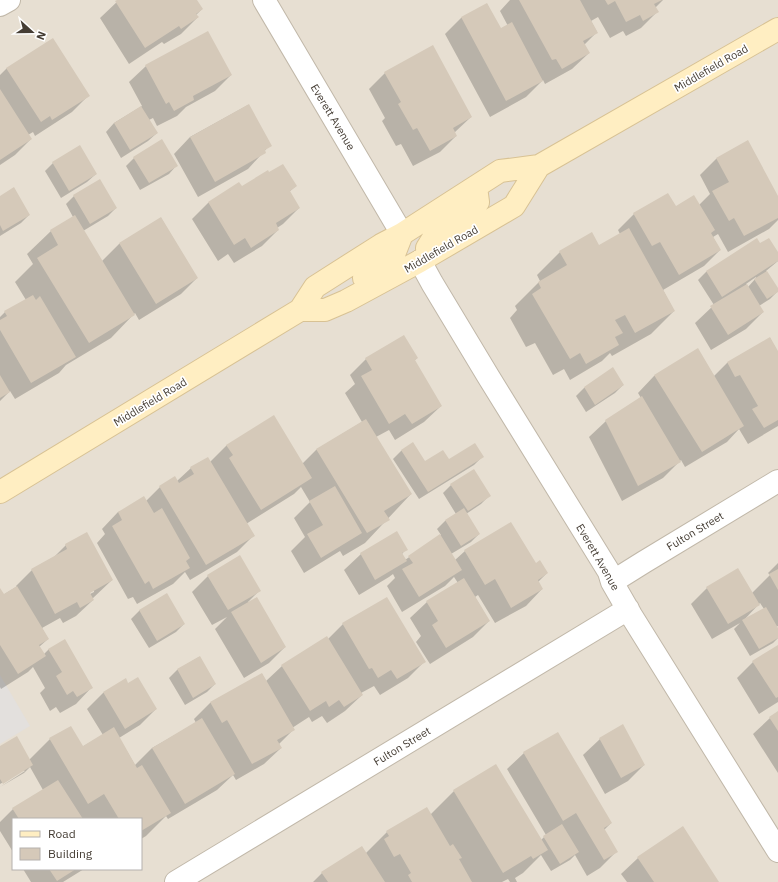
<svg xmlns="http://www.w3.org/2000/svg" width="778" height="882" font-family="'IBM Plex Sans',sans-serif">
<rect width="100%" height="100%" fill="#f3eee4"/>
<path fill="#e7dfd2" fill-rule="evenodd" d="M0 0H778V882H0ZM13 819H141V869H13Z"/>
<path fill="#e3e0dd" d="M0 675 30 726 0 744Z"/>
<path fill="#0003" fill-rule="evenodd" d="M119 0H196L202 9 196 15 198 17 181 34 164 44 162 42 129 64 100 18Z
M510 0H663L655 8 657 12 641 28 626 36 623 31 610 38 598 17 591 21 597 32 584 45 589 53 572 69 545 84 543 80 526 97 490 117 445 34 461 18 487 4 500 29 508 26 500 11Z
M146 66 231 75 215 91 186 107 177 116 157 126 153 118 149 120 157 133 148 141 121 158 106 132 114 123 142 106 129 82Z
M7 68 88 96 72 112 35 136 33 132 28 135 31 139 15 155 0 165V75Z
M385 73 471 117 454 133 456 136 440 152 413 166 401 144 396 146 382 121 385 118 369 89Z
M248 105 270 145 248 169 198 197 174 154 190 137Z
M747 142 778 198V220L769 229 728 252 718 234 713 237 720 250 704 266 663 290 674 311 651 334 612 356 610 353 602 361 570 380 564 369 553 375 535 343 526 347 510 318 517 310 515 306 540 281 537 275 560 252 599 246 620 234 618 230 634 214 675 207 699 205 710 194 700 175 716 159Z
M134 158 177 165 169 174 140 190 126 166Z
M53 163 96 174 87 182 61 198 45 171Z
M239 184 241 187 296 186 289 192 299 208 283 224 277 228 278 230 262 246 234 263 228 254 218 261 192 219 208 203Z
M74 196 116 208 108 216 83 231 102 261 119 244 161 218 197 278 181 294 139 320 135 313 111 338 66 365 59 373 15 399 10 391 0 401V317L5 312 26 300 15 282 33 264 27 254 51 231 73 217 66 204Z
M0 197 29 215 21 223 0 236Z
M757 240 760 245 778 253V261L766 271 778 291 770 299 759 306 763 312 746 329 711 350 695 323 714 305 698 280 706 272ZM756 277V278L748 287 746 284Z
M770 338 778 353V426L748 444 739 429 727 442 685 467 681 460 663 478 622 501 589 437 606 421 641 398 638 393 654 376 698 350 714 376 727 363Z
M417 358 414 361 441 406 424 422 395 440 389 430 376 437 411 494 365 543 343 556 340 551 304 573 291 551 305 537 294 518 310 502 301 487 294 494 246 524 254 535 237 552 190 580 185 572 173 584 137 604 133 597 128 599 97 543 105 534 102 529 118 512 146 501 160 487 177 481 191 468 210 462 227 445 302 464 316 450 362 422 345 393 355 384 350 375 366 359Z
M613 369 623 385 615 393 586 412 576 396 584 388Z
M412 444 425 462 483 456 474 465 419 499 393 459 401 451Z
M451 485 489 496 481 504 466 514 479 534 471 542 451 554 455 560 465 551 535 564 547 573 538 582 542 589 526 606 495 623 478 595 475 597 489 621 473 637 430 664 416 642 421 636 410 618 427 602 458 583 454 577 445 586 402 612 387 586 395 578 393 574 389 577 359 595 344 570 361 554 396 533 406 549 402 554 405 560 441 535 437 529 445 521 456 514 443 493Z
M66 545 112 580 92 599 93 600 76 616 63 623 60 618 42 628 48 639 39 647 44 654 49 649 92 687 76 704 60 713 56 707 50 711 40 693 45 688 33 667 28 672 1 689 0 687V590L3 595 16 587V586L32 570 52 559ZM94 590V592L86 596 85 595Z
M778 563V626L776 627 778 630V638L773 643 750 656 734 629 740 623 712 639 691 604 707 588 752 593 770 575 768 573ZM760 603 764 609 744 620Z
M208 576 260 590 248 602 285 647 269 663 244 678 215 629 227 617 212 625 192 592Z
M140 610 184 624 176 632 149 648 131 619Z
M343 624 424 662 408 678 380 695 374 686 361 693 362 695 345 711 327 723 322 716 312 722 309 717 292 728 293 730 279 744 281 748 264 764 236 780 233 775 217 790 168 819 166 816 146 836 141 839V819H13V852L0 831V822L13 809 43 790 30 767 24 773 0 787 25 771 23 770 0 784V747L29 760 50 739 82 747 103 735 87 709 103 693 125 680 128 685 156 709 140 725 119 738 135 765 152 748 196 723 194 719 210 703 262 674 266 681 282 666 328 639Z
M778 646V702L759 714 737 678 753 662Z
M199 657 215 684 207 692 185 705 169 678 177 670Z
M778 713V773L753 734 770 718Z
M600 739 644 765 628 781 605 794 583 755Z
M524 753 611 823 604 830 616 852 600 868 587 876 575 855 570 860 551 871 541 855 523 873 515 878 517 882H510L508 879 502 882H313L322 873 366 853 387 832 430 815 454 791 496 766 541 840 546 835 507 769Z
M638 858 718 882H627L621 874Z
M23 869H84L63 882H31Z"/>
<path fill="#d5c9b9" d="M117 0H197L203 9 196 14 199 17 181 29 179 26 145 48 115 1Z
M519 0H580L598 33 583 41 590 53 562 69 556 59 552 60Z
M605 0H662L654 4 659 12 643 21 640 15 626 22 615 1 608 5Z
M487 3 501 28 512 22 543 81 506 101 461 17Z
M208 31 232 75 193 96 194 100 174 111 169 102 166 104 145 65Z
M53 38 90 96 52 120 50 116 41 122 6 68Z
M433 45 472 117 453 128 457 136 430 151 417 128 413 130 398 104 401 102 384 72Z
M0 89 32 139 0 160Z
M249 104 272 146 265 150 266 153 215 182 190 137Z
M141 106 158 133 130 150 114 123Z
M162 139 178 166 149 183 133 157Z
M748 140 778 196V218L744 236 734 218 729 221 712 191 729 182 716 158Z
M80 145 97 174 69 191 52 162Z
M283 164 297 186 290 191 300 208 276 223 279 230 251 248 245 238 234 245 208 202 239 182 242 186 268 170 269 172Z
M100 179 117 208 90 224 73 195Z
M14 187 30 215 3 231 0 225V196Z
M668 193 676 206 694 195 715 230 711 233 721 250 679 275 660 242 652 246 633 213Z
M75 215 135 315 89 343 37 258 58 245 50 230Z
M161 217 198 278 156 304 119 243Z
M629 228 675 311 635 333 625 315 615 320 623 333 615 337 619 345 586 364 580 353 570 359 532 294 541 288 538 282 567 265 559 251 592 232 599 245Z
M757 238 760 243 769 238 778 252V261L722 297 706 271Z
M767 271 778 288V292L767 299 754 279Z
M747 284 764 312 728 335 710 306Z
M33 295 36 300 40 296 76 357 31 383 0 330V320L7 316 4 311Z
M404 335 418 358 415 360 442 406 412 424 405 414 389 424 361 376 372 370 365 358Z
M770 337 778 351V420L764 428 752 409 758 406 740 375 735 377 727 362Z
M698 348 744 426 702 452 654 375Z
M613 367 624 385 595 405 584 387Z
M0 375 10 392 0 398Z
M642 396 681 462 638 486 605 420Z
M274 415 312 478 261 510 229 458 233 455 226 445Z
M366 419 412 494 384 511 390 520 367 533 316 449Z
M413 442 425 461 443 450 449 459 475 443 484 457 428 492 401 450Z
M208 457 255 536 206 565 159 486 175 476 179 483 194 474 190 467Z
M474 469 491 496 468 511 450 484Z
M335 486 362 533 321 558 307 534 323 525 309 501Z
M144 496 154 513 162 508 190 558 186 561 190 568 153 589 149 581 145 584 112 526 122 520 118 512Z
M464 508 480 534 461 546 445 520Z
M511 522 536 563 540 560 548 573 538 580 543 589 511 608 495 579 485 585 464 550Z
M397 531 408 550 402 553 407 561 375 580 360 553Z
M87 532 113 580 90 593 94 600 80 608 77 602 55 614 31 569 67 549 65 544Z
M440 534 462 570 419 597 402 569 413 563 408 556Z
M240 555 261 591 228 610 207 575Z
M738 568 760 605 728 624 706 587Z
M778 569V590L769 574Z
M464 578 490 621 446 648 432 625 438 621 426 601Z
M17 586 49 639 39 645 46 656 18 674 0 645V588L4 594Z
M167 593 185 624 157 641 139 610Z
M257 597 286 647 261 663 231 612Z
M387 597 426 662 397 679 391 670 378 678 372 668 369 669 342 623Z
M766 607 778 628V638L759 649 742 620Z
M327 636 363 695 344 707 339 700 329 707 326 701 310 711 281 665Z
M65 639 93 688 77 697 73 691 67 695 56 676 62 672 48 649Z
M778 645V697L776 698 752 661Z
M200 656 216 684 193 698 177 669Z
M262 673 295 730 277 740 282 748 252 764 227 720 222 723 210 702Z
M138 677 157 709 125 729 103 692 126 678 128 683Z
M778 711V731L769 717Z
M202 718 235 774 185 804 152 748Z
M623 724 645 765 621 778 599 738Z
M71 726 83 746 114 727 137 768 142 765 171 813 141 831V819H119L104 794 88 804 49 738Z
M558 732 612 823 604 828 618 852 604 860 576 813 563 821 523 752Z
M17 736 33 765 3 784 0 779V746Z
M496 764 548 850 533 859 531 856 503 873 453 790Z
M58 780 83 819H19L12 808Z
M427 807 450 846 453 844 462 858 459 859 472 882H412L408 875 411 873 400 854 394 857 384 839 389 836 386 831Z
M562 824 579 852 560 864 543 836Z
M683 826 719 882H654L637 857Z
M362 846 385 882H328L321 872Z
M49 869H76L57 881Z"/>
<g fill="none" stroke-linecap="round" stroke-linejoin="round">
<g stroke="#c1b8a9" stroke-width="24">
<path id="street" d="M264 0 402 234
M0 5 9 0
M420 261 432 283 488 376 609 572 612 582 631 615 778 851
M612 582 644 562 778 481
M176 882 628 609"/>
</g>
<g stroke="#d8c294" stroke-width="24">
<path id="secondary" d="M427 248 432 240 478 202 476 187
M364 278 393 257 402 234
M300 310H325L346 301 420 261 514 206 539 166
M0 492 300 310 315 287 381 245 402 234 500 171 539 166 778 29"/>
</g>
<use href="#street" stroke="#fff" stroke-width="22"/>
<use href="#secondary" stroke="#ffeec2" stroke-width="22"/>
</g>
<g text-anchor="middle" stroke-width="3.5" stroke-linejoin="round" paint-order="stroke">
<g font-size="11" fill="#453d34" stroke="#fff">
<text transform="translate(711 68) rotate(-30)" y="4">Middlefield Road</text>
<text transform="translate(333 117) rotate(59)" y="4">Everett Avenue</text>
<text transform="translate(441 249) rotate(-30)" y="4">Middlefield Road</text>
<text transform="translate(150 402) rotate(-31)" y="4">Middlefield Road</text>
<text transform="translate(695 531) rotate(-31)" y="4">Fulton Street</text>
<text transform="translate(598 557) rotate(60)" y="4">Everett Avenue</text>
<text transform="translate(402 746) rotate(-31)" y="4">Fulton Street</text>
</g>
</g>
<rect x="12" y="818" width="130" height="52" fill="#ffffff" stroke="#b5b1ae"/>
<rect x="20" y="831" width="20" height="6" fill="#ffeec2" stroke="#b5b1ae"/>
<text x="48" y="838" font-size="12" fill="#453d34">Road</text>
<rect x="20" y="848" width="20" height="12" fill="#d5c9b9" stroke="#b5b1ae"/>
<text x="48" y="858" font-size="12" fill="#453d34">Building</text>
<g transform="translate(32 32) rotate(111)" stroke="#ffffff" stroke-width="3" paint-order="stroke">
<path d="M0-3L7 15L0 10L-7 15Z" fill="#453d34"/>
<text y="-6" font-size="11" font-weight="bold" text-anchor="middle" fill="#453d34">N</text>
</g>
</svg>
